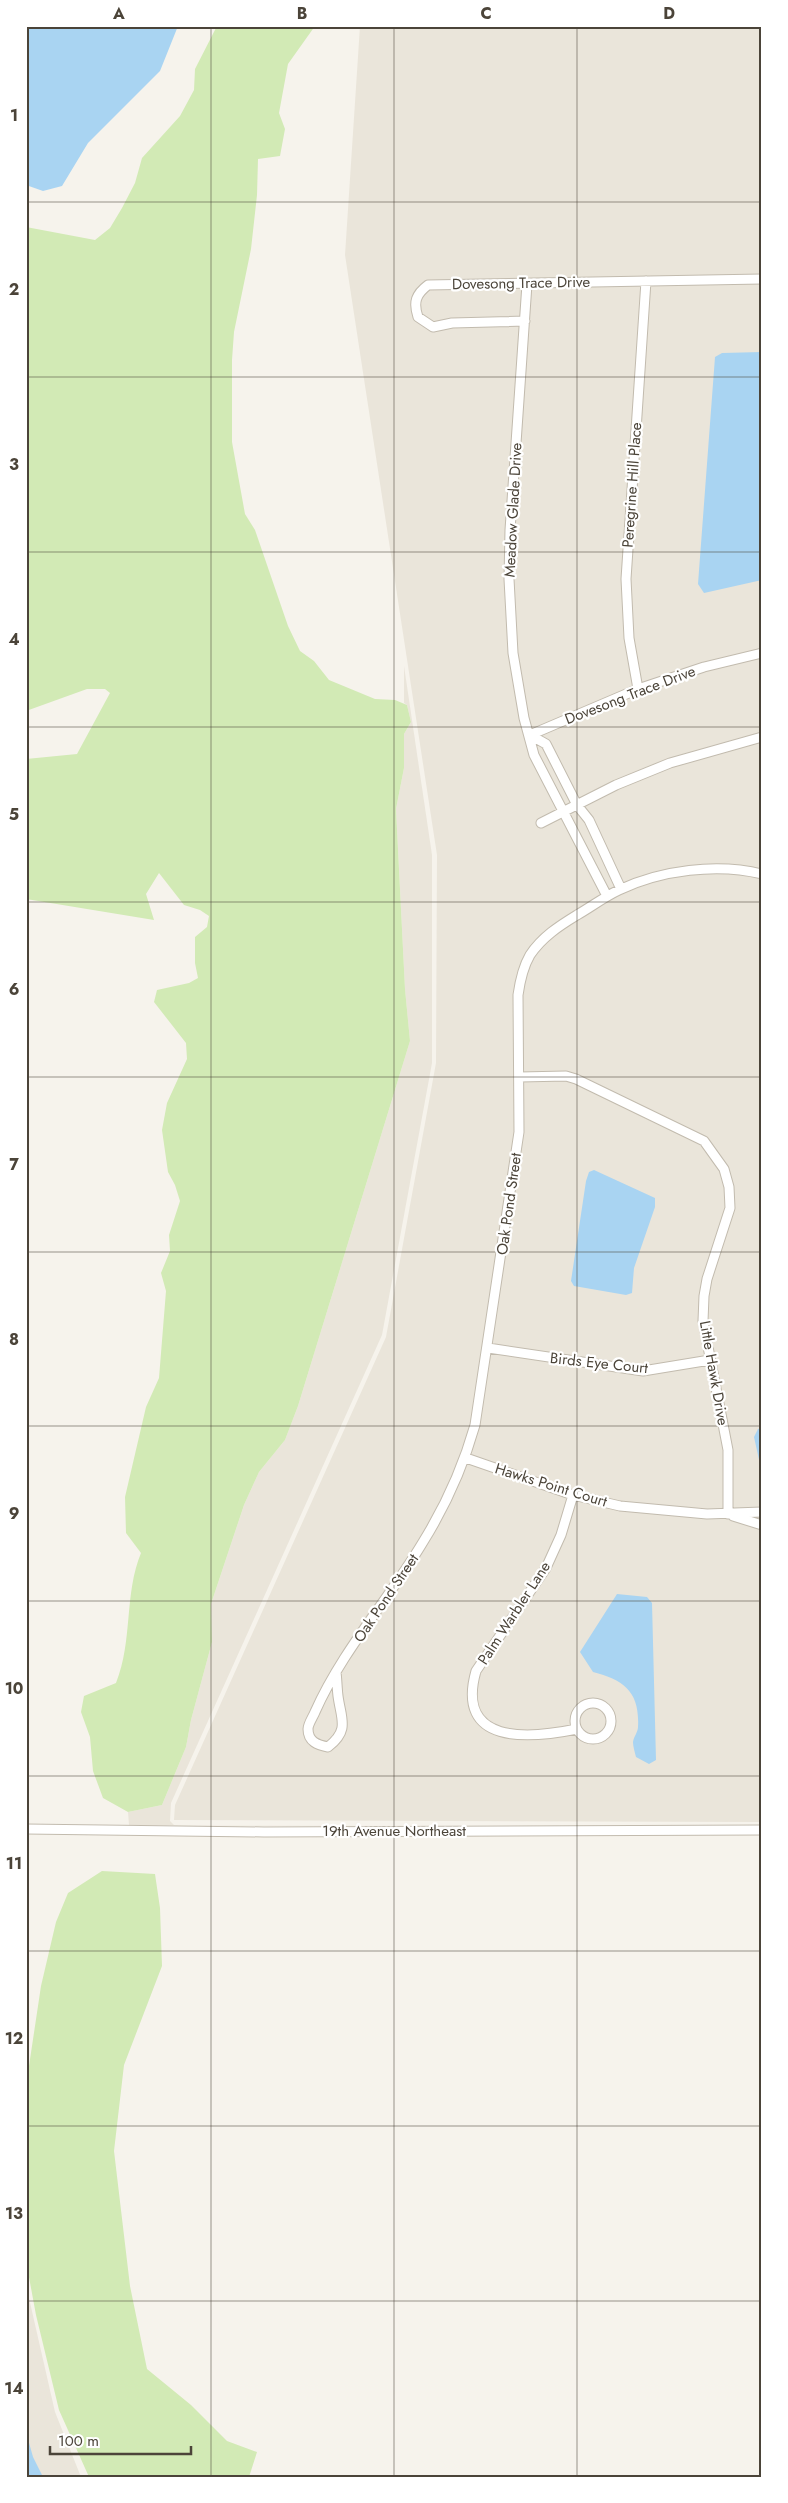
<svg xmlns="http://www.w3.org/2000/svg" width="788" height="2503" font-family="Jost,sans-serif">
<rect width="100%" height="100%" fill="#f6f3ec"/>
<path fill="#eae5da" d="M360 26H762V1822L174 1820 175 1805 386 1337 436 1063 437 855 345 255Z
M404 666 432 855V1063L382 1335 171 1803 170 1821 174 1825 407 1826 129 1825 128 1812 162 1805 186 1747 191 1720 212 1642 211 1604 244 1505 259 1472 285 1440 298 1406 410 1041 405 989 396 809 404 768V734L411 722 407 705 404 703Z
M26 2285 55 2412 81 2477H26Z"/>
<path fill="#d2eab5" d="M217 26H315L288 64 279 113 285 129 280 156 258 159 257 195 251 249 234 332 232 360V442L245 514 255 530 288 626 300 651 314 661 329 680 375 699 395 700 407 705 411 722 404 734V768L396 809 405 989 410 1041 298 1406 285 1440 259 1472 244 1505 211 1604 212 1642 191 1720 186 1747 162 1805 128 1812 103 1798 93 1771 90 1737 81 1712 84 1696 116 1683C133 1641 124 1594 141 1553L126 1533 125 1497 146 1407 159 1378 166 1291 161 1273 170 1251 169 1235 180 1201 175 1185 168 1172 162 1130 167 1103 187 1059 186 1043 154 1002 157 990 189 983 198 978 195 963V937L207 927 209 916 200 910 184 905 159 873 146 894 154 920 26 899V759L77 754 110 693 105 689H87L26 711V227L95 240 110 228 122 208 135 183 142 158 180 116 194 90 195 69Z
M102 1871 155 1874 160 1908 162 1966 124 2065 114 2151 130 2286 147 2369 191 2405 227 2441 257 2452 249 2477H89L59 2410 36 2315 26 2261V2086L41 1986 56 1922 68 1893Z"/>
<path fill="#a9d4f2" d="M26 26H178L160 71 88 143 62 186 43 191 26 185Z
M762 352V580L704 593 698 584 715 357 722 353Z
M594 1170 655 1198V1207L634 1268 632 1293 626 1295 574 1286 571 1281 586 1181 589 1172Z
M762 1428V1481H760V1464L754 1437 758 1429Z
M617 1594 647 1597 652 1603 656 1760 649 1764 636 1757C635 1753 633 1746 633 1742 634 1736 638 1732 638 1727 640 1692 624 1680 593 1672L580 1652Z
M26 2432 33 2457 43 2477H26Z"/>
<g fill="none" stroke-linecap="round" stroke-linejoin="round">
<g stroke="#c2bbae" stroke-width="11">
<path id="minor" d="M527 284 510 530 509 579 513 653 524 718 534 755 607 896
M525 321 452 323 433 327 418 317C413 302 416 294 428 285L762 279
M638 689 629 638 626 579 646 281
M530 735 638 689 704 667 762 653
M530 735 546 744 577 805 589 820 621 889
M541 823 616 785 670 763 762 737
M520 1077 566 1076 576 1079 704 1141 724 1169 729 1187 730 1208 707 1279 704 1296 703 1321 728 1450V1514
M488 1348 643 1371 710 1360
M466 1458 573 1495 620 1506 707 1514 762 1512
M573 1495 561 1535 546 1568 476 1671C455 1745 528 1739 577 1729
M733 1516 762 1525
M336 1672C337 1680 337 1688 338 1696 341 1719 350 1730 328 1747 318 1745 308 1742 308 1729 308 1724 313 1717 315 1712 342 1651 389 1599 423 1542 446 1505 463 1467 475 1425L519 1132 518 995C520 981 523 967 530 955 542 937 559 926 577 915 591 907 604 897 619 890 661 870 717 863 762 874
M575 1721a18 18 0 1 1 36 0a18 18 0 1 1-36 0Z
M26 1829 264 1832 762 1830"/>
</g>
<use href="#minor" stroke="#fff" stroke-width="9"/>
</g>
<path fill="none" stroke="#4b4439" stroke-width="1" stroke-opacity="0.55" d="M211 26V2477M394 26V2477M577 26V2477M26 202H762M26 377H762M26 552H762M26 727H762M26 902H762M26 1077H762M26 1252H762M26 1426H762M26 1601H762M26 1776H762M26 1951H762M26 2126H762M26 2301H762"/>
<g text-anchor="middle" stroke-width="4.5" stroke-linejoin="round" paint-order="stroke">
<g font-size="15" fill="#4b4439" stroke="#fff">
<text transform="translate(521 283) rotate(-1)" y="5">Dovesong Trace Drive</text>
<text transform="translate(632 485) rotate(-86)" y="5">Peregrine Hill Place</text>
<text transform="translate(513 510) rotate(-87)" y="5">Meadow Glade Drive</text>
<text transform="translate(630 695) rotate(-21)" y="5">Dovesong Trace Drive</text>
<text transform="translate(509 1204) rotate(-82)" y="5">Oak Pond Street</text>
<text transform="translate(599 1363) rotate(6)" y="5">Birds Eye Court</text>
<text transform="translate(714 1373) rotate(80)" y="5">Little Hawk Drive</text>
<text transform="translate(551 1485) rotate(17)" y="5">Hawks Point Court</text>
<text transform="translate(386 1598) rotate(-56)" y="5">Oak Pond Street</text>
<text transform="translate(514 1613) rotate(-57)" y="5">Palm Warbler Lane</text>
<text x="394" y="1836">19th Avenue Northeast</text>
</g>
</g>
<rect width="788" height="2503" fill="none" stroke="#ffffff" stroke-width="55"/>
<path d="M50 2446v8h141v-8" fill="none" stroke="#4b4439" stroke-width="2.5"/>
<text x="58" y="2446" font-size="15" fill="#4b4439" stroke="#ffffff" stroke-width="4" paint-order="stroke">100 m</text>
<rect x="28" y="28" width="732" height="2448" fill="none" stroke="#4b4439" stroke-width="2"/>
<g font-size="16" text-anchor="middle" font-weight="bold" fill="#4b4439">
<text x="119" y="19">A</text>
<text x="302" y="19">B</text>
<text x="486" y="19">C</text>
<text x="669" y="19">D</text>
<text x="14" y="121">1</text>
<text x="14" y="295">2</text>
<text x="14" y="470">3</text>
<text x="14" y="645">4</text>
<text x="14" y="820">5</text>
<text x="14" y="995">6</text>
<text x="14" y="1170">7</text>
<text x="14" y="1345">8</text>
<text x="14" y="1519">9</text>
<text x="14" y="1694">10</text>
<text x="14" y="1869">11</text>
<text x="14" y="2044">12</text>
<text x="14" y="2219">13</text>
<text x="14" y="2394">14</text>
</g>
</svg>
